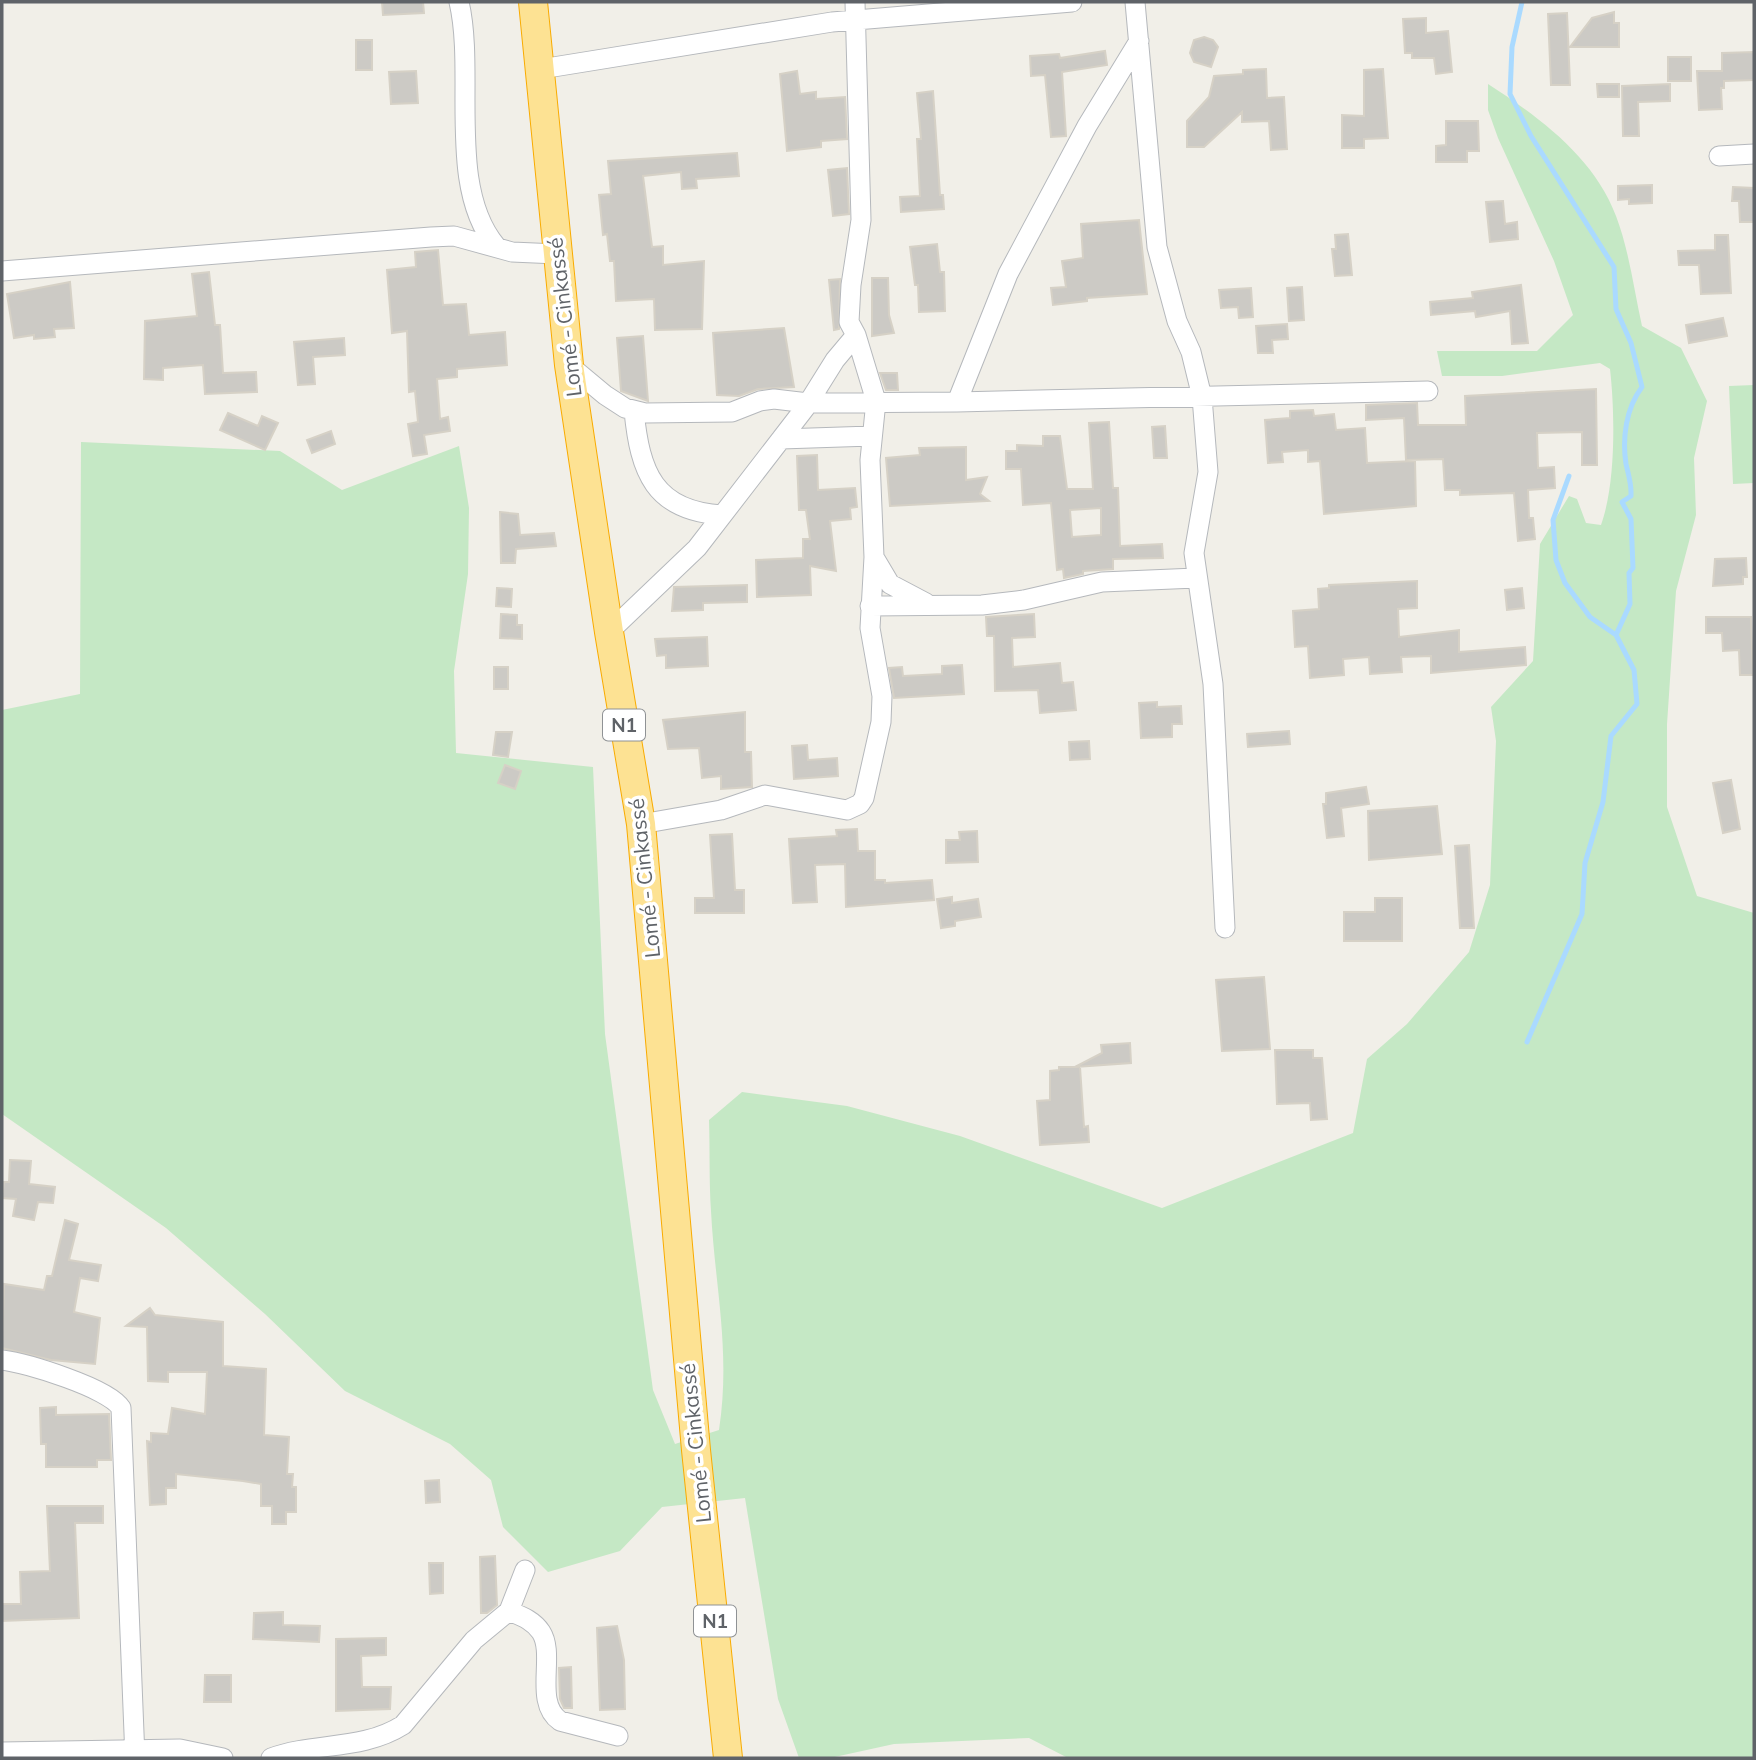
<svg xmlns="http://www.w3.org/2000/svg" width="1756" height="1760" font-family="Mulish,sans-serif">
<rect width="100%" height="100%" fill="#f1efe8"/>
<path fill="#c5e8c5" d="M1488 84C1539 117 1594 157 1616 216 1629 250 1634 290 1642 326L1681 348 1707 401 1694 458 1696 515 1676 591 1667 724V807L1697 896 1754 913V1758H1068L1029 1738 894 1744 830 1758H799L778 1699 745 1498 662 1507 620 1551 548 1572 503 1527 491 1480 450 1444 345 1391 265 1314 166 1228 2 1114V710L80 694 81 442 280 451 342 490 459 446 469 508 468 574 454 671 456 753 593 767 605 1034 653 1390 675 1444 719 1430C731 1351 715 1288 711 1211 709 1181 710 1150 709 1120L742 1092 847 1106 960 1136 1162 1208 1353 1133 1367 1059 1407 1024 1469 952 1490 885 1496 741 1491 707 1533 661 1540 544 1569 496 1577 499 1586 523 1601 525C1616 483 1615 413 1610 369L1600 363 1502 376H1442L1437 351H1537L1573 315 1554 261 1498 138 1488 110Z
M1754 385V483L1733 484 1729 386Z"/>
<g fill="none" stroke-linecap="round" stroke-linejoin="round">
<path stroke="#aadaff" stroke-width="5" d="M1522 2 1512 47 1510 94 1531 136 1614 267 1616 309 1631 343 1642 387C1626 408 1622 438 1626 464 1628 473 1631 482 1631 492V496L1622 502 1631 519 1633 568 1629 573 1630 604 1616 635 1634 670 1637 704 1611 736 1603 802 1585 863 1582 914 1527 1042
M1569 476 1553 520 1556 560 1565 583 1590 617 1616 635"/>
</g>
<path fill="#cccac5" stroke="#d6d1c6" stroke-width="2" fill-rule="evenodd" d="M382 2H423L424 13 383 15Z
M1614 12V23H1619V47H1570L1592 18Z
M1567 13 1570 85H1551L1548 14Z
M1426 18V33L1448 31 1452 72 1436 74 1434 58H1412V53H1405L1403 19Z
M1204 37 1213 40 1218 47 1211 67 1194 62 1190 53 1194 40Z
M356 40H372V70H356Z
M1105 51 1107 65 1062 72 1066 136 1051 137 1045 75 1031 76 1030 56 1059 54 1060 58Z
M1754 52V80L1724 81V88H1721L1722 109 1699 110 1697 71H1722V53Z
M1668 57H1691V81H1668Z
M1266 69 1267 98 1284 97 1287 149 1271 150 1269 121 1242 122V112L1204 147H1187V121L1209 97 1214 76 1243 74V70Z
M1383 69 1388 138 1364 139V148H1342V115L1364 116V70Z
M416 71 418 103 391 104 389 72Z
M797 71 800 94 816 92V99L845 97 847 139 821 141V147L787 151 780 74Z
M1597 84H1619V97H1598Z
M1670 84V101L1638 102 1639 136H1623L1622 86Z
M933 91 940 195H943L944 209 901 212 900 197 920 196 917 139H921L917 93Z
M1446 121H1478L1479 151H1467V162H1436V146L1446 145Z
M737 153 739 176 696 179 697 188 682 189 681 172 643 176 652 247 663 246V265L704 261 702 329 655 330 654 299 616 301 614 261H610L607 234 603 235 599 195 611 194 608 161Z
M847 168 849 214 833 216 828 170Z
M1652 185V203L1629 204V199L1618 200V186Z
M1733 187 1754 188V222H1740L1739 201H1732Z
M1503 201 1505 224 1517 222 1518 239 1490 242 1486 202Z
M1139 220 1147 294 1087 298V301L1053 305 1051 288 1066 287 1062 261 1083 258 1081 224Z
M1348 234 1352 275 1335 276 1332 249H1336L1335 235Z
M1715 235H1728L1731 293 1701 294 1699 265H1679L1678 251 1715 250Z
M937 244 940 272H944L945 311 919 312 918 285H915L910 247Z
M438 250 443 305 466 304 469 335 505 332 507 365 457 369V377L437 379 440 419 448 417 450 431 424 435 427 454 413 456 408 424 418 422 415 391 409 392 407 331 392 333 387 270 416 267 415 252Z
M209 272 215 325H220L223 373 256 372 257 392 205 394 203 365 163 368V380L144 379 145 321 197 316 192 274Z
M872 278H888L889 315 894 333 872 336Z
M840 279 839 329 834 330 829 280Z
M70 282 74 328 54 329 55 337 34 339V335L14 338 7 294Z
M1521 285 1528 343 1512 344 1510 311 1476 317 1475 311 1431 315 1430 302 1473 298 1472 292Z
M1302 287 1304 320 1289 321 1287 288Z
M1251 288 1253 317 1239 318 1238 307 1221 308 1219 290Z
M1723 318 1727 336 1689 343 1686 325Z
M1287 324 1288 339 1272 340 1273 353H1258L1256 326Z
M784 328 794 387 758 389 739 396 717 395 713 333Z
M643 336 648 401 621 391 617 338Z
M344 338 345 355 313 357 315 384 298 385 294 342Z
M880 373H897L898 390H886Z
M1596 389 1597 465H1582V432L1537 433 1538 468 1554 467 1555 488 1528 490 1529 518H1533L1535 539 1518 541 1514 493 1460 495V490H1445L1443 459 1406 460 1404 418 1366 420V405L1417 403 1418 425H1466L1465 396Z
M1313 410 1314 416 1334 414 1336 430 1365 428 1367 463 1415 461 1416 506 1324 514 1320 461 1308 462V450L1282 452 1283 462 1268 463 1265 420 1290 418V411Z
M228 413 258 426 262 416 278 423 265 450 220 430Z
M1109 422 1113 488H1118L1120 546 1162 544 1163 558 1113 559V569L1083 571V574L1064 578 1063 569 1057 570 1051 503 1023 505 1021 469H1006V451H1017V445L1043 446V436H1060L1067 489H1093L1089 423ZM1101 508V535L1072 537 1070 510Z
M1165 426 1167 458H1154L1152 427Z
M331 431 335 444 312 453 307 440Z
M966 447V480L987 477 980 494 989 501 890 506 886 458 920 455 919 448Z
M817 455 818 490 855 488 857 507 850 508 851 519 830 521 836 571 810 566 811 595 757 597 756 560 803 558V539H810L806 510H799L797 456Z
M500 512 518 514 520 535 554 533 556 546 516 549 515 563H501Z
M1746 558 1747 577H1743V584L1713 586 1715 559Z
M1417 581V608L1398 609 1399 637 1459 630V652L1525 647 1526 665 1431 673V656L1401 657 1402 672 1370 674 1369 657 1343 659 1344 675 1310 678 1308 646 1295 647 1293 611 1319 609 1318 589 1329 588V585Z
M747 585V602L703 603V610L672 611 674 587Z
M497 588 512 589 511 607 496 606Z
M1522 588 1524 608 1507 610 1505 590Z
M501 614 517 615V625H522V639L500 638Z
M1034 614 1035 637 1012 638 1013 667 1060 663 1062 683 1073 682 1076 710 1040 713 1038 690 995 691 994 636H987L986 617Z
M1706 617H1751L1753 675H1740L1739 650 1723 651 1722 633H1706Z
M707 637 708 666 666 668V655L657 656 655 639Z
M962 665 964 694 894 698 889 668 902 667 903 676 942 674V666Z
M494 667H508V689H494Z
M1157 702V707L1181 706 1182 724H1172V737L1141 738 1139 703Z
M745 712V752H751L752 787 721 789V776L702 778 699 748 668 749 663 720Z
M1289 731 1290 744 1248 747 1247 734Z
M496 732H512L508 757 493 755Z
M1089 741 1090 759 1070 760 1069 742Z
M807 745 808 760 837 758 838 776 794 779 792 746Z
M505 765 521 771 515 789 498 783Z
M1731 780 1740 829 1723 833 1713 783Z
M1366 787 1369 804 1341 808 1344 836 1327 838 1323 804H1326V793Z
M1437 806 1442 854 1369 860 1368 811Z
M857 829 858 851H875V880H885V883L932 880 934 900 846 907 845 864 815 865 817 902 793 903 789 839 837 836 836 830Z
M977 831 978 862 946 863V840H960L959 832Z
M732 834 735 890H744V913H695V898H714L710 835Z
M1469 845 1474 928H1460L1455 846Z
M952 897V903L978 899 981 917 955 921V926L941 928 937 899Z
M1375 898H1402V941H1344V912H1375Z
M1264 977 1270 1049 1222 1051 1216 980Z
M1130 1043 1131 1063 1075 1067 1102 1053 1101 1045Z
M1275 1050H1313V1058H1322L1327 1119 1311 1120 1310 1103 1277 1104Z
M1059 1067H1080L1084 1127 1088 1126 1089 1142 1040 1145 1037 1101 1050 1100V1071L1059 1070Z
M10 1160 31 1161 29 1184 55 1187 53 1203 38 1202 34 1220 13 1216 16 1199 2 1198 4 1182H9Z
M65 1220 78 1224 69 1260 101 1265 98 1281 80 1278 74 1312 100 1318 95 1364 51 1360 2 1348 4 1284 44 1290 47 1276H52Z
M150 1308 155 1315 223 1322V1366L266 1369 264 1435 289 1437 287 1474H293L292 1487H296V1512H286V1524H272V1506H261V1484L243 1481 176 1474V1488H166V1504L150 1505 147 1441 151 1442V1433L168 1434 172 1408 205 1414 207 1372H168V1382L148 1381 147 1327 126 1326Z
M56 1407V1415L109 1414 111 1460H97V1467H46V1444H41L40 1408Z
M439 1480 440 1502 426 1503 425 1481Z
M47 1506H103V1523H75L79 1618 2 1621V1604H21L20 1572 50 1571Z
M495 1556 497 1605 487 1613H481L480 1557Z
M429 1563H443V1593L430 1594Z
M283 1612V1625L320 1626 319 1642 253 1639 254 1613Z
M617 1626 624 1660 625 1709 600 1710 597 1628Z
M386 1638V1655L361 1656 362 1687H391L390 1709 336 1711V1639Z
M571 1667 572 1708H564L560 1699 559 1668Z
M205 1675H231V1702H204Z"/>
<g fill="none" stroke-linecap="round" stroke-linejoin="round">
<g stroke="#b5b8bc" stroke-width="21">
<path id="minor" d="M459 2C476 74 446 186 496 246
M1135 2 1157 247 1177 321 1191 352 1202 397 1208 472 1194 553 1213 684 1225 928
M541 69 832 22 1072 2
M1719 156 1754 154
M2 271 431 237 454 236 512 252 557 254
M569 365 605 395 625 408 645 413 732 412 760 401 774 399 808 403 957 402 1428 391
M957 402 1008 274 1087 126 1139 41
M634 411C640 472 654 511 722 515
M781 439 872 436
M874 557 890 584 926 603
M870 606 982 605 1024 600 1102 582 1196 578
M609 632 697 548 805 408 835 360 856 335 849 322 851 285 861 220 855 2
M641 824 721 810 765 795 847 810 860 804 864 798 881 722 882 696 870 628 874 557 870 460 876 401 856 335
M2 1360C26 1363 109 1388 121 1408L135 1758
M509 1611C521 1616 533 1620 541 1632 556 1655 533 1702 560 1721L618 1736
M2 1752 180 1749 223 1758
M271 1758C314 1742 362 1751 403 1725L474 1640 509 1611 525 1570"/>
</g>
<g stroke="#f9ab00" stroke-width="30">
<path id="highway" d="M533 2 569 365 609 632 641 824 696 1450 728 1758"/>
</g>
<use href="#minor" stroke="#fff" stroke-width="19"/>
<use href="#highway" stroke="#fde293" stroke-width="28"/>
</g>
<g text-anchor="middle" stroke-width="7" stroke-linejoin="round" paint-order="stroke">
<g fill="#fff" stroke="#8f9295" stroke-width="2">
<rect x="603" y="709.5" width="42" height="31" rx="5"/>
<rect x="694" y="1605.5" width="42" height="31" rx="5"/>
</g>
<g font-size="19" font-weight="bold" fill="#5f6368">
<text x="624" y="732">N1</text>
<text x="715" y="1628">N1</text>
</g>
<g font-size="21" fill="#5f6368" stroke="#fff">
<text transform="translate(565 317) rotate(-97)" y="7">Lomé - Cinkassé</text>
<text transform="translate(645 878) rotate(-96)" y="7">Lomé - Cinkassé</text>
<text transform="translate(696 1443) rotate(-96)" y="7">Lomé - Cinkassé</text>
</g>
</g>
<rect width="1756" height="1760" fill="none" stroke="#5f6368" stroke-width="7"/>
</svg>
